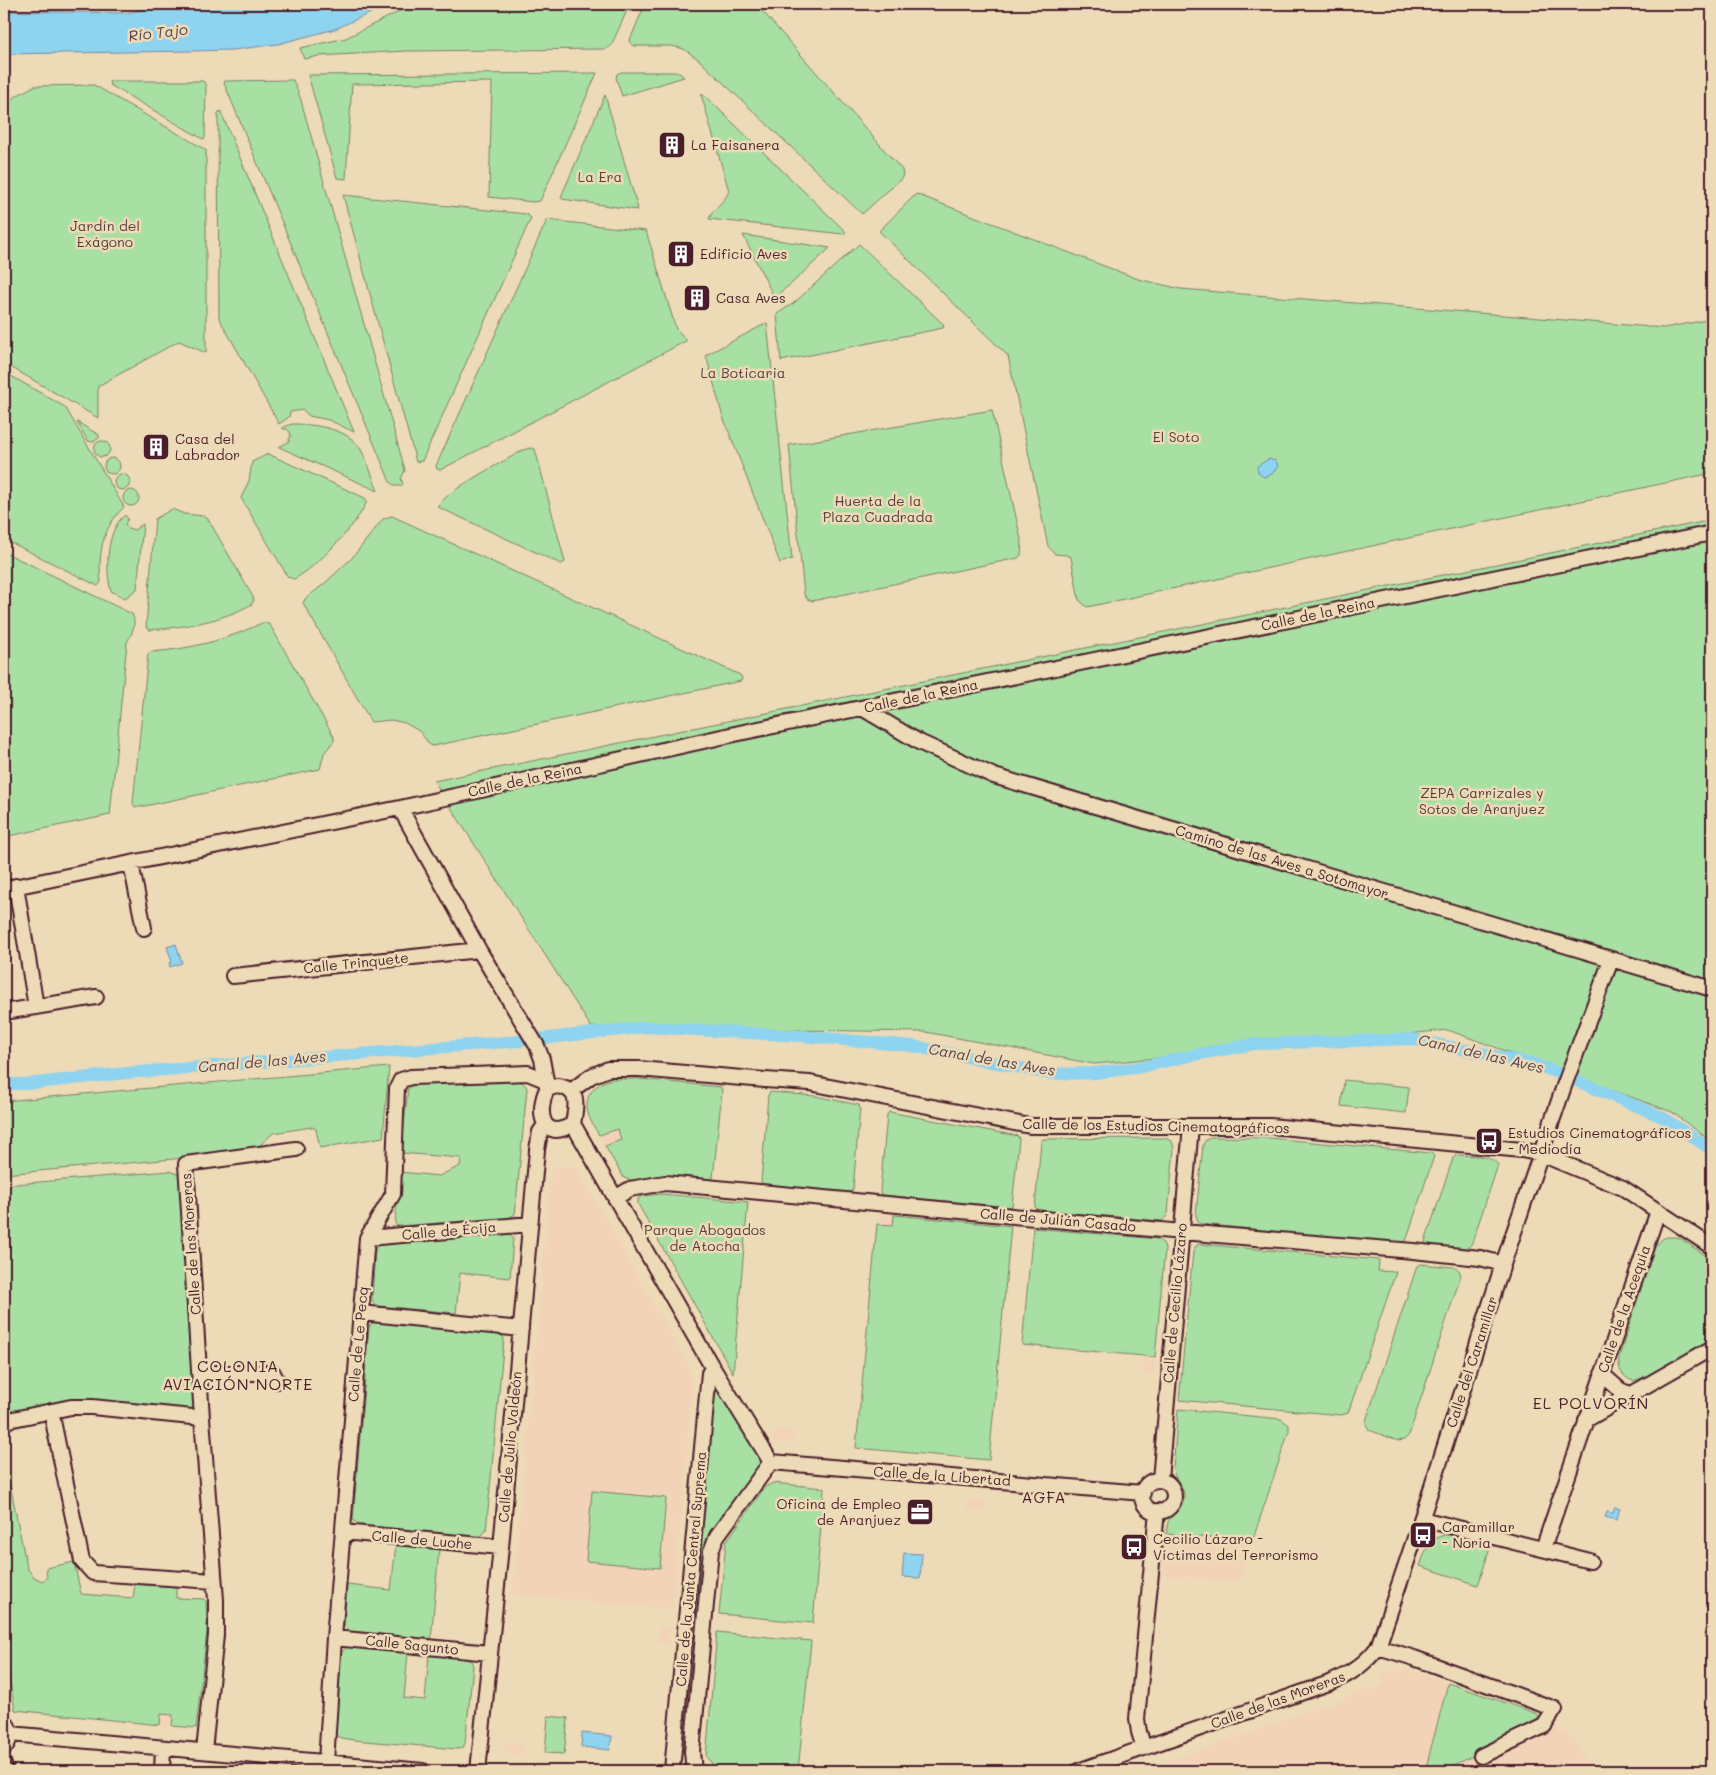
<svg xmlns="http://www.w3.org/2000/svg" width="1716" height="1775" font-family="Mali,sans-serif">
<rect width="100%" height="100%" fill="#eddab7"/>
<filter id="ink" filterUnits="userSpaceOnUse"><feTurbulence type="fractalNoise" baseFrequency=".02" numOctaves="2"/><feDisplacementMap in="SourceGraphic" scale="10" xChannelSelector="R" yChannelSelector="G"/><feConvolveMatrix kernelMatrix="1 2 1 2 8 2 1 2 1" color-interpolation-filters="sRGB"/></filter>
<g filter="url(#ink)">
<path fill="#f2d3b7" d="M618 1128 622 1140 605 1146 599 1135Z
M552 1166H575L688 1365 693 1386 672 1609 513 1594Z
M878 1213 894 1215 893 1226 877 1224Z
M1144 1356 1155 1357 1153 1375 1142 1374Z
M775 1430 793 1432 792 1443 774 1441Z
M969 1500 985 1501 984 1512 968 1511Z
M1166 1534 1252 1542 1242 1575 1236 1581 1163 1575Z
M659 1627 670 1628 669 1644 658 1643Z
M1402 1670H1408L1448 1683 1425 1771H1140L1247 1733 1248 1738 1257 1734 1256 1730 1384 1685 1382 1675Z
M161 1714 174 1715 172 1726 160 1725Z
M1555 1727 1563 1730 1575 1742 1586 1759 1592 1771H1442L1475 1754Z
M505 1743 523 1745 522 1755 504 1753Z"/>
<path fill="#a8e0a3" stroke="#798067" d="M414 4H630L611 46 606 49 406 51 319 56 304 59 300 48 346 38Z
M645 4H756L902 170 903 175 901 179 862 214 698 59 684 49 672 46H635L631 44 630 40Z
M621 72H678L684 77 622 96 616 78 617 74Z
M597 73 541 199 540 201 533 202 489 197 492 82 352 84 346 179 337 178 308 75Z
M293 80 300 97 405 470 401 479 403 484 401 486H395L390 482 224 83 225 81Z
M111 81H203L206 85 205 138 203 139 110 85 109 82Z
M94 85 206 150V353L179 341 98 386V418L4 363V103L34 86Z
M701 94 706 97 846 232 843 234 709 219C713 208 724 203 729 191Z
M605 95 638 209 637 210 562 199 561 197Z
M220 111 221 112 354 432 329 420 309 416 303 410 290 412 289 417 279 424 219 318 218 113Z
M916 194 1138 279 1181 289 1664 328 1712 319V473L1087 607 1079 600 1071 557 1066 555 1055 554 1048 546 1008 356 879 231Z
M343 195 526 214 531 218 422 461 416 462Z
M547 220 646 231 676 329 686 339V341L440 470 437 469 436 466Z
M743 235 830 248 791 284 774 297Z
M859 244 944 325 943 328 781 361 777 314 794 303Z
M767 323 792 559 780 563 722 414 706 355Z
M4 372 65 407 124 507C102 528 98 553 101 582L98 586 4 539Z
M992 410 1022 544 1021 555 1018 558 812 601 807 599 804 594 789 445Z
M77 422 99 435V438L93 442 88 441Z
M292 424C312 424 348 428 360 448 368 461 372 477 378 491L279 447 290 441 289 439 291 436 290 432 287 429H283V427Z
M94 449a8 8 0 1 1 16 0a8 8 0 1 1-16 0Z
M530 448 535 449 565 562 561 564 438 507V505C454 486 500 464 523 450Z
M268 454 365 498 367 501C358 524 316 568 294 579L288 577 241 498 249 481 252 462Z
M104 466a8 8 0 1 1 16 0a8 8 0 1 1-16 0Z
M114 482a8 8 0 1 1 16 0a8 8 0 1 1-16 0Z
M123 498a8 8 0 1 1 16 0a8 8 0 1 1-16 0Z
M172 509 184 514 204 516 208 519 253 597 254 600 252 604C222 621 185 627 150 630L146 627 155 519Z
M125 515 128 519 125 524 128 528 134 530 143 524 137 589 125 598 111 591C105 570 106 530 125 515Z
M392 516 740 675 742 678 741 681 433 746 430 745 419 731 405 723 391 720 371 722 303 603 305 599 324 584 352 558 383 519Z
M1712 520V1142L1672 1112 1448 1030 1094 1064 926 1032 591 1027 434 781Z
M4 552 132 614C137 623 132 634 127 642L110 815 4 837Z
M262 623H266L270 625 334 737V741L324 753 320 769 140 807H135L133 803 148 654 151 652C190 649 227 640 262 623Z
M389 1067 383 1137 320 1148 316 1129 312 1127 273 1133 257 1148 185 1158 4 1174V1101Z
M489 1079C501 1080 521 1076 527 1088L515 1214 509 1218 397 1226 395 1223 400 1172 439 1176 460 1166 461 1158 401 1153 408 1088 414 1085Z
M612 1079H638L721 1087 722 1091 713 1178 710 1179 657 1176 631 1180 624 1178 605 1146 621 1140 618 1129 599 1135C595 1128 590 1121 588 1113 583 1095 596 1083 612 1079Z
M1344 1080 1409 1087 1406 1113 1341 1106Z
M770 1092 815 1096 859 1105 860 1108 853 1189 851 1192 764 1184 761 1182 768 1095Z
M889 1112 1018 1136 1019 1139 1012 1206 1009 1207 881 1195 880 1191 887 1115Z
M1211 1137 1269 1138 1431 1153 1434 1156 1406 1241 1404 1244 1390 1243 1201 1224 1198 1222 1196 1215 1203 1145 1206 1140Z
M1165 1138 1172 1141 1174 1148 1168 1213 1167 1216 1162 1221 1038 1210 1035 1208 1041 1142 1043 1139Z
M1457 1155C1468 1156 1492 1154 1498 1165L1472 1243 1467 1249H1463L1427 1246 1425 1242 1453 1158Z
M170 1171 180 1175 196 1410 194 1411 4 1414V1185Z
M662 1194 748 1202 733 1373 638 1204V1199L642 1196Z
M894 1215 1011 1226 989 1460 856 1448 877 1224 893 1225Z
M1033 1228 1157 1239 1163 1243 1165 1249 1155 1357 1022 1345Z
M505 1233 509 1234 513 1238 510 1278 460 1273 456 1313 378 1306 372 1301 375 1250 379 1244Z
M1667 1237H1675L1680 1238 1712 1260V1338L1647 1376 1633 1381C1621 1377 1618 1368 1619 1357L1655 1247 1662 1239Z
M1199 1244 1379 1260 1378 1271 1396 1272 1348 1413 1341 1415 1179 1400 1193 1252 1196 1246Z
M1421 1264 1453 1267 1459 1270 1461 1275 1409 1435 1404 1440 1398 1441 1369 1430 1366 1424V1421L1417 1266Z
M377 1321 500 1334 504 1338 486 1531 480 1537 359 1525 353 1520 369 1328 371 1323Z
M721 1388 763 1463 717 1529 700 1616 693 1615 713 1391Z
M1178 1409 1281 1419 1289 1425V1431L1252 1542 1166 1534C1167 1531 1167 1526 1168 1522 1172 1512 1184 1511 1184 1495 1183 1484 1174 1479 1173 1469Z
M4 1455 27 1568 34 1577 42 1581 47 1578 46 1568 74 1562 81 1594 133 1598 135 1584 176 1587V1598L203 1599 206 1601 207 1631 196 1728 172 1726 173 1715 161 1714 160 1725 15 1710 4 1649Z
M773 1483 824 1488 813 1623 719 1614 726 1542 765 1487Z
M592 1491 666 1498 660 1568 586 1561Z
M1449 1535 1491 1545 1478 1585 1420 1566C1426 1550 1429 1535 1449 1535Z
M396 1544 439 1549 431 1640 350 1631 344 1626 347 1585 391 1590Z
M717 1632 811 1641 798 1771H719L706 1757Z
M347 1647 408 1653 404 1698 425 1700 429 1655 466 1659 471 1661 473 1666 465 1743 463 1748 457 1749 354 1740 341 1738 337 1736 335 1731 341 1653Z
M1448 1683 1535 1713 1538 1715 1539 1719 1541 1720 1542 1718 1555 1722 1553 1728 1475 1755 1442 1771H1425Z
M548 1716 568 1718 564 1754 545 1753Z"/>
<path fill="#8ed3ef" stroke="#738ba1" d="M169 4H390L335 29 278 44 233 50 189 51 4 54V11L127 13Z
M1269 459 1276 461 1278 466 1272 474 1264 477C1259 475 1257 471 1257 466Z
M176 944 182 963 170 967 169 964 172 961 167 947Z
M1615 1507 1620 1509 1616 1520 1605 1517 1607 1512 1613 1513Z
M904 1553 922 1554 920 1578 902 1577Z
M582 1733 612 1736 610 1750 581 1747Z"/>
<g fill="none" stroke-linecap="round" stroke-linejoin="round">
<path stroke="#8ed3ef" stroke-width="12" d="M540 1039 646 1027 801 1036 913 1046 1050 1074 1095 1073 1141 1067 1194 1055 1254 1044 1411 1039 1531 1063 1558 1073
M1577 1081 1662 1117 1712 1150
M4 1084H27L127 1073 520 1041"/>
<g stroke="#4a1f2b" stroke-width="18">
<path id="street" d="M862 708 919 742 994 776 1712 989
M400 808 479 950 537 1046 542 1059 547 1086
M131 864 144 928
M16 886 36 1007
M4 889 400 808 744 732 1712 533
M233 976 479 950
M4 1012 96 997
M557 1086C581 1089 576 1106 573 1124 542 1143 536 1112 547 1089Z
M571 1091 591 1076 608 1069H639L765 1080 810 1083 1030 1126H1270L1522 1150 1541 1154 1623 1188 1712 1247
M573 1124 711 1365 771 1462 717 1536 711 1551 692 1752 694 1771
M615 1198 630 1189 665 1183 1182 1232 1413 1251 1480 1258 1503 1264
M367 1238 530 1224
M361 1313 521 1329
M199 1373H273L277 1381
M1602 1374 1620 1390 1632 1395
M51 1411 82 1561 93 1573 214 1581
M1586 1420 1712 1348
M4 1421 71 1407H92L202 1418
M771 1462 1143 1493
M1160 1480 1191 1126
M1142 1496a16 16 0 1 1 32 0a16 16 0 1 1-32 0Z
M1422 1519 1590 1561
M343 1532 501 1547
M1543 1549 1658 1211
M334 1638 490 1653
M1378 1647 1414 1658 1555 1709 1544 1726 1481 1756
M4 1721C12 1729 12 1739 4 1748
M10 1734 423 1771
M1144 1748 1139 1732 1137 1719 1157 1511
M204 1751 216 1635V1600L202 1418 186 1164 296 1149
M326 1762 334 1638 367 1238 393 1194 397 1088 401 1080 411 1077 528 1073 545 1080
M4 1764 5 1771
M672 1770 709 1373 714 1370
M162 1771 163 1748
M478 1771 501 1547 537 1150 540 1132 545 1125
M1078 1771 1332 1682C1351 1674 1366 1663 1378 1647L1425 1508 1503 1264 1564 1086 1611 960"/>
</g>
<use href="#street" stroke="#eddab7" stroke-width="14"/>
</g>
</g>
<defs>
<g id="building-square" transform="scale(1.4375)"><rect x="-9" y="-9" width="18" height="18" rx="4" fill="#4a1f2b" stroke="#eddab7"/><path d="M-4-6H4V6H1V3H-1V6H-4ZM-2.5-4.3h1.7v1.8h-1.7ZM.8-4.3h1.7v1.8H.8ZM-2.5-1h1.7V.8h-1.7ZM.8-1h1.7V.8H.8Z" fill="#fff"/></g>
<g id="bus-square" transform="scale(1.4375)"><rect x="-9" y="-9" width="18" height="18" rx="4" fill="#4a1f2b" stroke="#eddab7"/><path d="M-5-6H5V4H4V6H2V4H-2V6H-4V4H-5ZM-3.5-4V0h7V-4ZM-3.5 1.2v1.5H-2V1.2ZM2 1.2v1.5H3.5V1.2Z" fill="#fff"/></g>
<g id="office-square" transform="scale(1.4375)"><rect x="-9" y="-9" width="18" height="18" rx="4" fill="#4a1f2b" stroke="#eddab7"/><path d="M-6-3h4V-5.5h4V-3h4V5H-6ZM-1-4.5V-3h2v-1.5ZM-6 0V1H6V0Z" fill="#fff"/></g>
</defs>
<g fill-rule="evenodd">
<use href="#building-square" x="672" y="145"/>
<use href="#building-square" x="681" y="254"/>
<use href="#building-square" x="697" y="298"/>
<use href="#building-square" x="156" y="447"/>
<use href="#bus-square" x="1489" y="1141"/>
<use href="#office-square" x="920" y="1512"/>
<use href="#bus-square" x="1423" y="1535"/>
<use href="#bus-square" x="1134" y="1547"/>
</g>
<g text-anchor="middle" stroke-width="5" stroke-linejoin="round" paint-order="stroke">
<g font-size="14" fill="#4a1f2b" stroke="#eddab7" text-anchor="start">
<text x="691" y="150">La Faisanera</text>
<text x="700" y="259">Edificio Aves</text>
<text x="716" y="303">Casa Aves</text>
<text x="175" y="444">Casa del<tspan x="175" dy="16">Labrador</tspan></text>
<text x="1508" y="1138">Estudios Cinematográficos<tspan x="1508" dy="16">- Mediodía</tspan></text>
<text x="901" y="1509" text-anchor="end">Oficina de Empleo<tspan x="901" dy="16">de Aranjuez</tspan></text>
<text x="1442" y="1532">Caramillar<tspan x="1442" dy="16">- Noria</tspan></text>
<text x="1153" y="1544">Cecilio Lázaro -<tspan x="1153" dy="16">Víctimas del Terrorismo</tspan></text>
</g>
<g font-size="14" fill="#583c3d" stroke="#eddab7">
<text x="600" y="182">La Era</text>
<text x="105" y="231">Jardín del<tspan x="105" dy="16">Exágono</tspan></text>
<text x="743" y="378">La Boticaria</text>
<text x="1176" y="442">El Soto</text>
<text x="878" y="506">Huerta de la<tspan x="878" dy="16">Plaza Cuadrada</tspan></text>
<text x="1482" y="798">ZEPA Carrizales y<tspan x="1482" dy="16">Sotos de Aranjuez</tspan></text>
<text x="705" y="1235">Parque Abogados<tspan x="705" dy="16">de Atocha</tspan></text>
</g>
<g font-size="14" fill="#4a1f2b" stroke="#eddab7">
<text transform="translate(1318 614) rotate(-12)" y="5">Calle de la Reina</text>
<text transform="translate(921 696) rotate(-12)" y="5">Calle de la Reina</text>
<text transform="translate(525 780) rotate(-12)" y="5">Calle de la Reina</text>
<text transform="translate(1282 862) rotate(17)" y="5">Camino de las Aves a Sotomayor</text>
<text transform="translate(356 963) rotate(-6)" y="5">Calle Trinquete</text>
<text transform="translate(1156 1126) rotate(1)" y="5">Calle de los Estudios Cinematográficos</text>
<text transform="translate(1058 1220) rotate(5)" y="5">Calle de Julián Casado</text>
<text transform="translate(449 1231) rotate(-5)" y="5">Calle de Écija</text>
<text transform="translate(191 1244) rotate(-94)" y="5">Calle de las Moreras</text>
<text transform="translate(1175 1303) rotate(-85)" y="5">Calle de Cecilio Lázaro</text>
<text transform="translate(1624 1309) rotate(-71)" y="5">Calle de la Acequia</text>
<text transform="translate(358 1344) rotate(-85)" y="5">Calle de Le Pecq</text>
<text transform="translate(1472 1362) rotate(-72)" y="5">Calle del Caramillar</text>
<text transform="translate(510 1447) rotate(-85)" y="5">Calle de Julio Valdeón</text>
<text transform="translate(942 1476) rotate(4)" y="5">Calle de la Libertad</text>
<text transform="translate(422 1540) rotate(5)" y="5">Calle de Luohe</text>
<text transform="translate(691 1569) rotate(-85)" y="5">Calle de la Junta Central Suprema</text>
<text transform="translate(412 1645) rotate(6)" y="5">Calle Sagunto</text>
<text transform="translate(1278 1700) rotate(-20)" y="5">Calle de las Moreras</text>
</g>
<g font-size="15" font-style="italic" fill="#584352" stroke="#eddab7">
<text transform="translate(158 33) rotate(-7)" y="5">Río Tajo</text>
<text transform="translate(1481 1054) rotate(13)" y="5">Canal de las Aves</text>
<text transform="translate(992 1060) rotate(10)" y="5">Canal de las Aves</text>
<text transform="translate(262 1062) rotate(-5)" y="5">Canal de las Aves</text>
</g>
<g font-size="16" letter-spacing="1" fill="#4a1f2b" stroke="#eddab7">
<text x="238" y="1372">COLONIA<tspan x="238" dy="18">AVIACIÓN NORTE</tspan></text>
<text x="1591" y="1409">EL POLVORÍN</text>
<text x="1044" y="1503">AGFA</text>
</g>
</g>
<rect width="1716" height="1775" fill="none" stroke="#eddab7" stroke-width="20"/>
<rect x="10" y="10" width="1696" height="1755" fill="none" stroke="#4a1f2b" stroke-width="2" filter="url(#ink)"/>
</svg>
